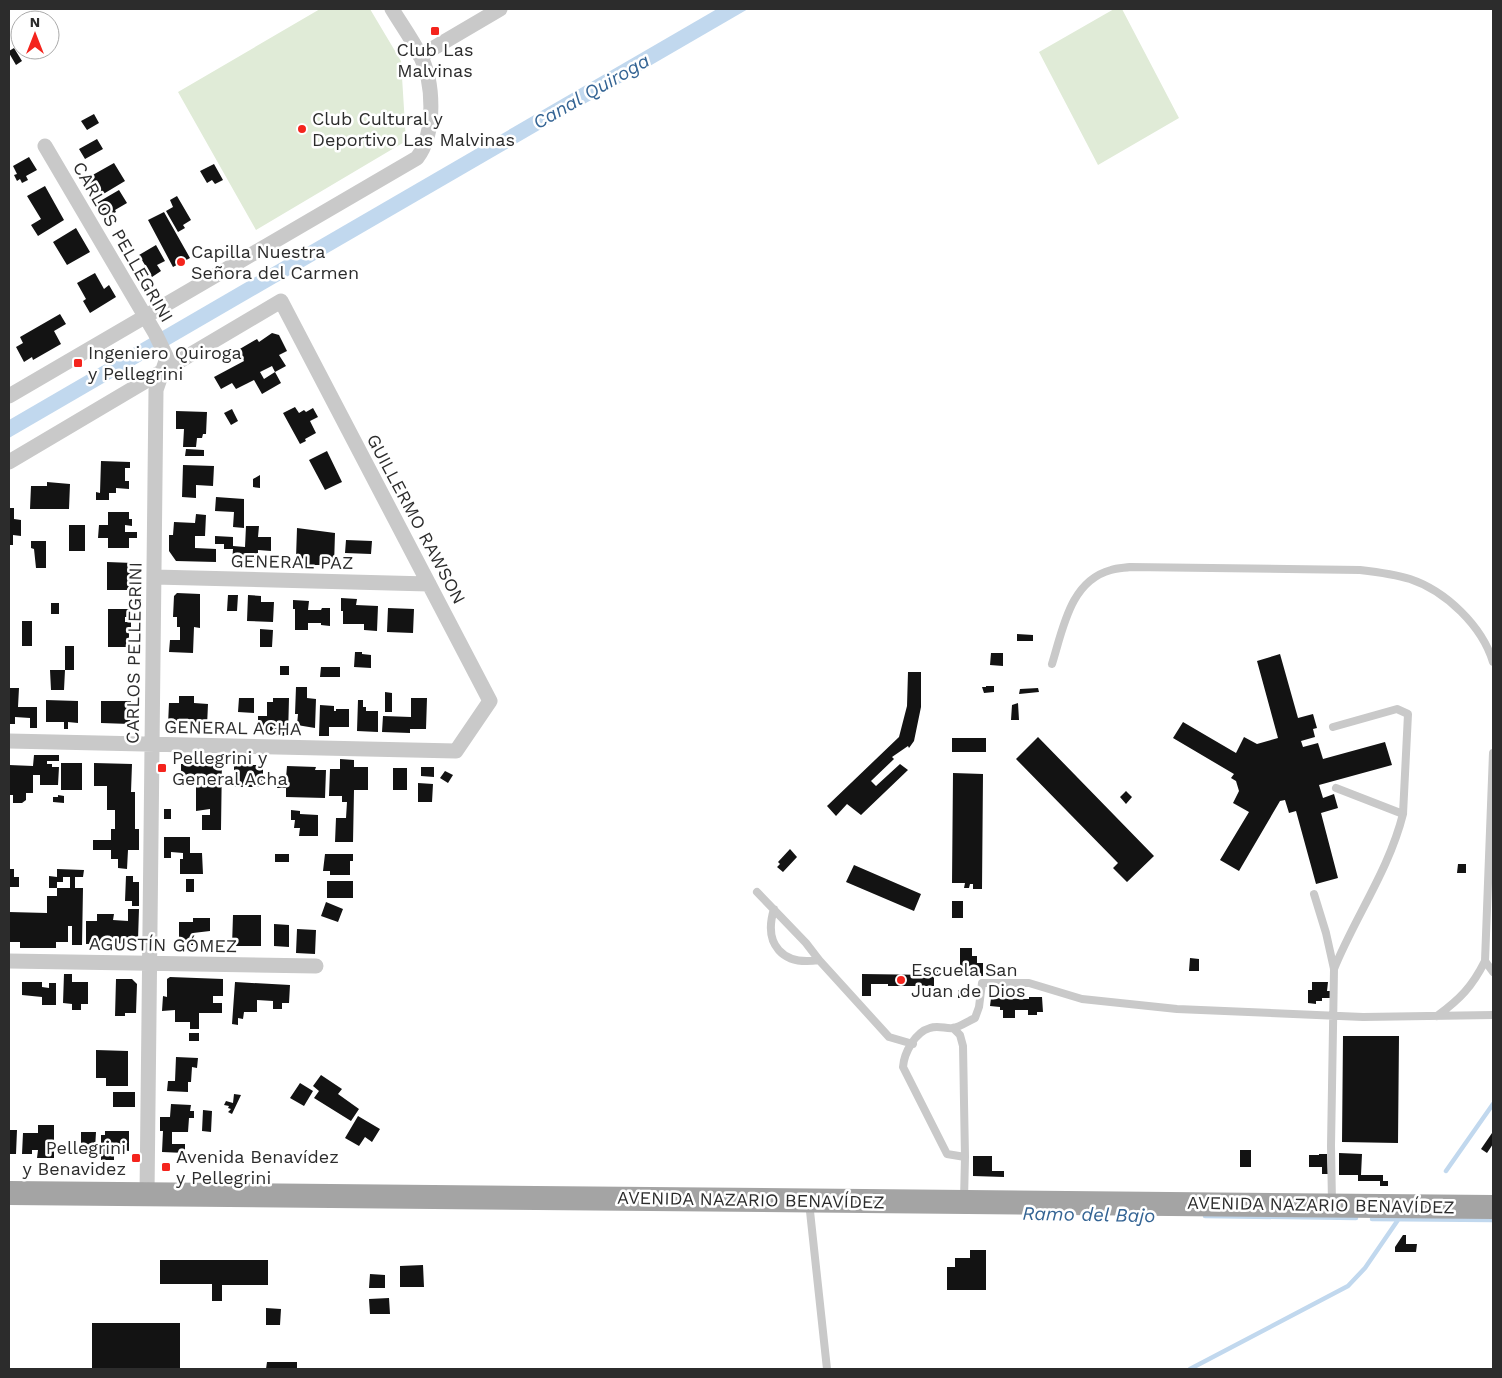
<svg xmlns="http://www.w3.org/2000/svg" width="1502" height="1378" font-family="'Work Sans',sans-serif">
<rect width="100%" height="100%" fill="#fff"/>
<path fill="#e0ebd7" d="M320 9H370L401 61 406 141 256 230 178 92Z
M1114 9H1122L1179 118 1098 165 1039 52Z"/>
<path fill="#c1d8ee" d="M717 9H748L9 438V420Z"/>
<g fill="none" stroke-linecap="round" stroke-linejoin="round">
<path stroke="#c1d8ee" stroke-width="4.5" d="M1446 1171 1493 1104
M1205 1216 1356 1218
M1372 1219 1493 1220
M1190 1369 1348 1286 1365 1268 1400 1217"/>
</g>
<path fill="#131313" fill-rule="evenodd" d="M14 48 22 61 16 65 9 53V51Z
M94 114 99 123 87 130 81 121Z
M97 139 103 149 85 159 79 149Z
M29 157 37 170 26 176 28 180 22 183 20 179 17 181 14 175 17 174 13 166Z
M114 163 125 181 100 196 98 192 91 196 82 181Z
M214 164 223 180 215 184 212 180 207 183 200 171Z
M45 186 64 220 38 236 31 225 41 219 27 196Z
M119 190 127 203 115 210 116 212 110 215 106 209 100 212 95 204Z
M177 196 191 220 183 225 185 228 178 232 166 211 173 207 170 200Z
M164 212 190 258 173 267 148 220Z
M76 228 90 252 67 265 53 242Z
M156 245 165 261 157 265 161 271 152 277 139 255Z
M95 273 104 289 109 285 116 297 90 313 83 301 86 299 77 283Z
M60 314 66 324 54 331 61 344 33 360 32 357 24 362 16 347 23 343 20 337Z
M272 333 279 335 287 351 279 355 286 366 275 372 272 366 260 372 264 379 275 372 281 383 262 394 254 380 236 389 232 383 221 389 214 377 244 361 238 350 257 339 259 342Z
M295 407 299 413 304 410 306 412 313 408 318 417 310 421 316 433 305 439 306 441 300 444 283 413Z
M232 409 238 421 231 425 224 413Z
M176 411 207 412 206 434H203L202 438H197L196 447H183L184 429H176Z
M186 449 204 450V456H185Z
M327 451 342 482 325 490 309 460Z
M101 461 130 462V468H125V481H129V489L116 488V493H109V500H96V492L100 493Z
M183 465 214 466 213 486 196 485V498L182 497Z
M260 475V488L253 487V479Z
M47 482 70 484 69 509H30L31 486H47Z
M216 497 244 499V528L233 527 234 512 215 511Z
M9 508H14V519L21 520V536L13 535V545H9Z
M108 512H129V519H132V526L125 525V532H137V538H129V548H108V538H98L99 525H108Z
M196 514 206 515 205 536H195V548L216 549V562L176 561 169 551V535H173L174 522 195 523Z
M69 525H85V551H69Z
M246 526H259L258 537H271V551L258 550V560H240V563H232L233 549H224V544H215V536L233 537V546L245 547Z
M297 528 335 533 334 565H308L309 559 296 558Z
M346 540 372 541 371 554 345 553Z
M31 541H46V568H36L34 549 31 548Z
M107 562 133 563V577L129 576V590H107Z
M177 593 200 594V628L194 627 193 653 169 652 170 640H180V627H177V617H173L174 596Z
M228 595H238L237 611H227Z
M248 595 261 596V602H274L273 622 247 621Z
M341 598 357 599 356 605 378 606 377 631 364 630V624H343V611H341Z
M293 600 309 601 308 610H321L322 608H330V626L321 625V623H308V630H295V609H293Z
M51 603H59V614H51Z
M388 608 414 609 413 633 387 632Z
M108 609H129V617H125V622H131V630H129V647H108Z
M22 621H32V646H22Z
M260 629 273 630 272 647H260Z
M1017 634 1033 635V641H1017Z
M65 646H74V670H65Z
M355 652H362V654L371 655V668L354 667Z
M991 653H1003V666L990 665Z
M1280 654 1298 718 1313 714 1317 728 1313 729 1315 737 1301 741 1303 747 1318 743 1323 759 1385 742 1392 765 1319 785 1323 798 1334 794 1338 808 1321 813 1338 878 1316 884 1296 811 1289 813 1285 800 1280 801 1239 871 1220 860 1249 812 1233 803 1239 791 1236 781 1231 778 1234 774 1173 738 1183 722 1236 753 1244 737 1257 744 1278 738 1257 661Z
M280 666H289V675H280Z
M321 667H340V677H320Z
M50 670H65L64 690H51Z
M908 672H921V707L914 741 909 748 908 746 892 757 894 759 871 781 876 786 900 764 908 770 861 815 847 804 836 816 827 806 899 737 907 706Z
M986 686H994V692L984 693 982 687H986Z
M296 687H307V698L316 699 315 728 297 725 298 714H295Z
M10 688H19L18 707H37V728H30V718L15 717V724H10Z
M1038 688 1039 692 1019 694 1020 689Z
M385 692 392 693V712H385Z
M179 696H194V703L208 704 207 726 168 725 169 703H179Z
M239 698H254V713L238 712Z
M273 698H289L288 736 270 735V726H258V716H267V702H273Z
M411 698H427L426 729H410V733L382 732 383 716 411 717Z
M46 700 78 701V723L68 722V729H64V722H46Z
M358 700H363V707H366V711H378V732L357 731Z
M101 701H131L130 724 101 723Z
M1018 703 1019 720H1011L1012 705Z
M320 705 334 706V711H336V709H349V727H329V736H319Z
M1038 737 1154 856 1127 882 1113 868 1118 863 1016 759Z
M952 738H986V752H952Z
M34 755H59V761H47V764H52V767H59L58 785H40V775H33V793H26V800L22 803H13V795H10V788H9V765L33 766Z
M196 758H222L221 830H202V815H210V809L196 811V786H181V764H196Z
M340 759 354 760V767H368V790H354L353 842H335L336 818H346L347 802H342V796H329L330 769H340Z
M61 763H82V790H61Z
M94 763 132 764 131 792H135V829H139V850H128L127 869 118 868V859H111V850H93V840H111V829H115V810H107V786H94Z
M234 765H263V787H234Z
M287 766 316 767 315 770H326L325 798 286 797V788H277V778H286Z
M421 767H434V777L421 776Z
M393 768H407V790H393Z
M445 771 453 775 448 783 440 778Z
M953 773 983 774 982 889H973V884H970L969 888H964L965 883H952Z
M418 783 433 784 432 802H418Z
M1126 791 1132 797 1126 804 1120 797Z
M58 795 64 796V803L53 802V797H58Z
M164 809H171V819H164Z
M291 810 300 811V814L318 815V836H299L300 828H294L295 820H291Z
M164 837H190V853H202L203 874H180V859H183V853L171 852V858H164Z
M790 849 797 857 783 872 777 867 780 864 778 862Z
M275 854H289V862H275Z
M325 854H353V861H350V875H330V871H323Z
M1458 864H1466V873H1457Z
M854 865 921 894 914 911 846 882Z
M9 869H14V877H19V887H9Z
M57 869 84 870 83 877H75V888H83L82 945H72V926H68V942H56V948H20V942H9V912L47 913V896H57V888H49V876L57 877ZM63 877H70V888H57V882H63Z
M126 876H133V882H139V906H132V901H125Z
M186 879H194V892H186Z
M327 881H353V898H327Z
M952 901H963V918H952Z
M326 902 343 909 338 922 321 916Z
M128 909H139L138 940 136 943 86 944V921H97V914H114L113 920 128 921Z
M233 915H261V946H232Z
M193 918H210V931L193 933V945H179V922H193Z
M274 924 289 925V947L274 946Z
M297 929 316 930 315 954 296 953Z
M960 948H972V956H977V963H983V976L934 975V986H888V984H871V996H862V974L934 975V970H960Z
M1190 958 1199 959V971H1189Z
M64 974H72V982H88V1004H81V1010H72V1004L63 1003Z
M170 977 223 979V996H213V1003H222V1013H199V1029H190V1022H175V1010L162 1011 163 996 167 997V979Z
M116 979H132L137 984 136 1013H125V1016H115Z
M22 982H42V987L49 988V983H56V1005H42V997L22 995Z
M235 982 290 985 289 1003H282V1009H273V1001L257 1000V1012H244L243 1019 238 1018V1025L232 1024Z
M1312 982H1328L1327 991H1330V998H1322V1001H1316V1004L1308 1003V990H1312Z
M958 990H971V997L958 998Z
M1029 997H1042L1043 1012H1037V1015H1028V1010H1015V1018H1003V1010H1000V1007L990 1006 991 998 1029 999Z
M189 1033H199V1041H189Z
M1343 1036H1399L1398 1143 1342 1142Z
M96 1050 128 1051V1086H106V1078H96Z
M176 1057 198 1058 197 1068 192 1067 191 1082H188V1092L167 1091 168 1081H175Z
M321 1075 342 1089 338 1094 359 1109 351 1121 314 1098 319 1091 313 1086Z
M300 1083 313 1091 304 1106 290 1098Z
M113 1092H135V1107H113Z
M234 1094 241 1095 232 1114 228 1112 231 1109 228 1108 229 1106 224 1105 226 1101 233 1103Z
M171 1104 191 1105 190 1111H194V1118H189L188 1132H172V1144H185V1153L162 1152 163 1131H160V1117H170Z
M203 1110 212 1111 211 1132 202 1131Z
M358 1116 380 1129 372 1142 365 1137 359 1146 345 1138Z
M38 1125H54V1158H37L38 1150H32V1154H22L23 1133H38Z
M9 1130H17L16 1154H9Z
M105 1131H129V1151L114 1149V1160H101V1135H105Z
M81 1132H96L95 1149H89V1153H81Z
M1492 1133 1493 1144 1487 1153 1481 1149Z
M1240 1150H1251V1167H1240Z
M1339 1153 1362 1154 1361 1175H1383V1181H1388V1186H1380V1181H1358V1175H1339Z
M1319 1154H1327L1328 1174H1322V1167H1309V1155H1319Z
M973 1156H992V1171H1004V1177L973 1176Z
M1403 1235H1406V1244H1417L1416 1252H1395V1247Z
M970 1250H986V1290H947V1267H955V1258H970Z
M160 1260H268V1285H222V1301H212V1284H160Z
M423 1265 424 1287H400V1266Z
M370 1274 385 1275V1288H369Z
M389 1298 390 1314H370L369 1299Z
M266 1308 281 1309 280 1325H266Z
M92 1323H180V1369H92Z
M267 1362H297V1369H266Z"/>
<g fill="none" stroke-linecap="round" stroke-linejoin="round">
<path stroke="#c9c9c9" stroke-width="8" d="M1052 664C1063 629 1070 581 1111 570 1117 568 1124 568 1130 567L1360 570C1377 572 1394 574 1410 579 1446 591 1482 626 1493 662
M1333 727 1397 709 1408 714 1403 814C1389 870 1355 917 1334 969
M1336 788 1403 814
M757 892 806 943 819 960 889 1037 913 1044
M1314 894 1326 933 1334 969 1331 1146 1332 1204
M774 909C763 945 783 966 819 960
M1485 961 1493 972
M1437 1016C1460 999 1472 987 1485 961L1493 753
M953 1028 960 1035 963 1046 965 1157 947 1154 903 1067C904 1053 915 1032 930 1028 938 1025 946 1029 953 1028 960 1027 968 1021 975 1018L979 1007 982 983H1029L1082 999 1177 1009 1363 1017 1493 1015
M964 1200 965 1157
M809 1202 827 1369"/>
<path stroke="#c9c9c9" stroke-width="15" d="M420 56 500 9
M45 146 155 333 167 358 156 390 147 1195
M9 396 417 158C436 133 434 82 420 55 412 39 401 24 392 9
M9 462 281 301 490 701 456 751 9 741
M154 577 429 584
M9 961 316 966"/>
<path stroke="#a4a4a4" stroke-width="24" d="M9 1193 1493 1207"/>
</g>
<g fill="#f4241d" stroke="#fff" stroke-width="2">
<rect x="430" y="26" width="10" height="10" rx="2.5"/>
<circle cx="302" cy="129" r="5"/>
<circle cx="181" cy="262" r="5"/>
<rect x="73" y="358" width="10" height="10" rx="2.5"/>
<rect x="157" y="763" width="10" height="10" rx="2.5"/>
<circle cx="901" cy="980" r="5"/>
<rect x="131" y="1153" width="10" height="10" rx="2.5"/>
<rect x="161" y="1162" width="10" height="10" rx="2.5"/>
</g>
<g text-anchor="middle" stroke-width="5" stroke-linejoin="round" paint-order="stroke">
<g font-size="18" fill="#2c2c2c" stroke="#fff" text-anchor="start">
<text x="435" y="56" text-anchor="middle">Club Las<tspan x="435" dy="21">Malvinas</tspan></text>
<text x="312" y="125">Club Cultural y<tspan x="312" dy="21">Deportivo Las Malvinas</tspan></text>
<text x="191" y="258">Capilla Nuestra<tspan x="191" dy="21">Señora del Carmen</tspan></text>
<text x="88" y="359">Ingeniero Quiroga<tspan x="88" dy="21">y Pellegrini</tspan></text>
<text x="172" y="764">Pellegrini y<tspan x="172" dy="21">General Acha</tspan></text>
<text x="911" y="976">Escuela San<tspan x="911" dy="21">Juan de Dios</tspan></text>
<text x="126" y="1154" text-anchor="end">Pellegrini<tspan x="126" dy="21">y Benavidez</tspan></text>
<text x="176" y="1163">Avenida Benavídez<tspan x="176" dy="21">y Pellegrini</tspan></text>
</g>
<g font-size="18" fill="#2c2c2c" stroke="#fff">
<text transform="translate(123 242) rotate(60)" y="6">CARLOS PELLEGRINI</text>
<text transform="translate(416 519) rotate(62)" y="6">GUILLERMO RAWSON</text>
<text transform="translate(292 562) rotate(1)" y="6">GENERAL PAZ</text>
<text transform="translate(134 653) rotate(-89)" y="6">CARLOS PELLEGRINI</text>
<text transform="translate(233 728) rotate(1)" y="6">GENERAL ACHA</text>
<text transform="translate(163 945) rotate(1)" y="6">AGUSTÍN GÓMEZ</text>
<text transform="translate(751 1200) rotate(1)" y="6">AVENIDA NAZARIO BENAVÍDEZ</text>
<text transform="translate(1321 1205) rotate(1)" y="6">AVENIDA NAZARIO BENAVÍDEZ</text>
</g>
<g font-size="19" font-style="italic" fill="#346494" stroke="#fff">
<text transform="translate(591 91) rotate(-30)" y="7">Canal Quiroga</text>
<text transform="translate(1089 1214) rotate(1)" y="7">Ramo del Bajo</text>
</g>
</g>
<rect width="1502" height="1378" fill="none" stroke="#2c2c2c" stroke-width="20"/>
<g transform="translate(35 35)"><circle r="24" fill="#ffffff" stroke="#ababab"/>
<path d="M0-4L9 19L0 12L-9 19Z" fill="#f4241d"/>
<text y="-8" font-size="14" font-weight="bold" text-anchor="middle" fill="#2c2c2c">N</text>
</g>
</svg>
